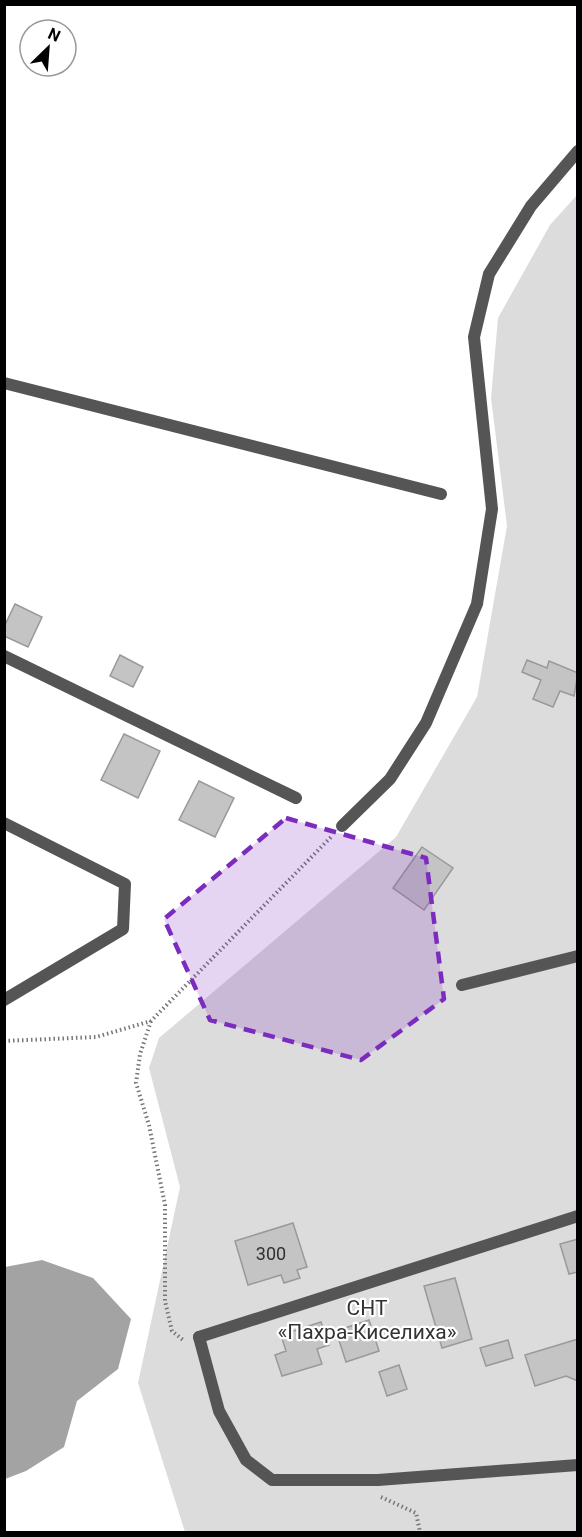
<svg xmlns="http://www.w3.org/2000/svg" width="582" height="1537" font-family="Roboto,sans-serif">
<rect width="100%" height="100%" fill="#fff"/>
<path fill="#dcdcdc" d="M577 195V1532H185L138 1383 180 1187 149 1068 159 1038 396 837 477 697 507 526 491 398 498 318 550 225Z"/>
<path fill="#a3a3a3" d="M42 1260 93 1278 131 1319 118 1369 77 1401 64 1447 26 1471 5 1479V1267Z"/>
<path fill="#c4c4c4" stroke="#999" stroke-width="1.5" d="M15 604 42 617 28 647 4 636V627Z
M120 655 143 667 133 687 110 676Z
M527 660 547 668 549 661 578 673 574 696 560 691 553 707 533 699 541 680 522 672Z
M124 734 160 751 138 798 101 780Z
M199 781 234 798 215 837 179 820Z
M422 847 453 868 424 910 393 888Z
M293 1223 307 1267 297 1270 300 1278 284 1283 281 1275 248 1285 235 1241Z
M578 1239V1272L569 1274 560 1244Z
M455 1278 472 1339 442 1348 424 1286Z
M369 1320 379 1351 346 1362 336 1331Z
M321 1322 329 1345 317 1349 322 1364 282 1376 275 1355 286 1351 281 1335Z
M578 1339V1381L566 1376 535 1386 525 1355Z
M508 1340 513 1358 486 1366 480 1348Z
M399 1365 407 1389 387 1396 379 1372Z"/>
<g fill="none" stroke-linecap="round" stroke-linejoin="round">
<path stroke="#777" stroke-width="4" stroke-dasharray="1.5 3" stroke-linecap="butt" d="M151 1021 140 1054 136 1083 149 1125 165 1205V1301L172 1331 183 1340
M4 1041 96 1037 151 1021 332 836
M381 1497 416 1513 420 1532"/>
<path stroke="#555" stroke-width="12" d="M4 383 441 494
M4 656 296 798
M199 1337 219 1411 246 1460 272 1480H378L578 1465"/>
<path stroke="#555" stroke-width="12" d="M4 823 125 884 123 929 4 1000
M342 826 390 779 426 723 477 604 492 509 474 337 489 274 531 206 578 151
M462 985 578 956
M199 1337 578 1216"/>
</g>
<path fill="#7b2cbf" fill-opacity="0.2" stroke="#7b2cbf" stroke-width="4.5" stroke-dasharray="12 8" stroke-linejoin="round" d="M286 818 426 858 444 999 361 1060 210 1020 164 919Z"/>
<g text-anchor="middle" stroke-width="4.5" stroke-linejoin="round" paint-order="stroke">
<g font-size="18" fill="#313131">
<text x="271" y="1260">300</text>
</g>
<g font-size="21" fill="#333" stroke="#fff">
<text x="367" y="1315">СНТ<tspan x="367" dy="24">«Пахра-Киселиха»</tspan></text>
</g>
</g>
<rect width="582" height="1537" fill="none" stroke="#000000" stroke-width="12"/>
<g transform="translate(48 48) rotate(25)"><circle r="28" fill="#ffffff" stroke="#999999" stroke-width="1.5"/>
<path d="M0-4.5L10 22L0 15L-10 22Z" fill="#000000"/>
<text y="-9" font-size="16" font-weight="bold" text-anchor="middle" fill="#000000">N</text>
</g>
</svg>
